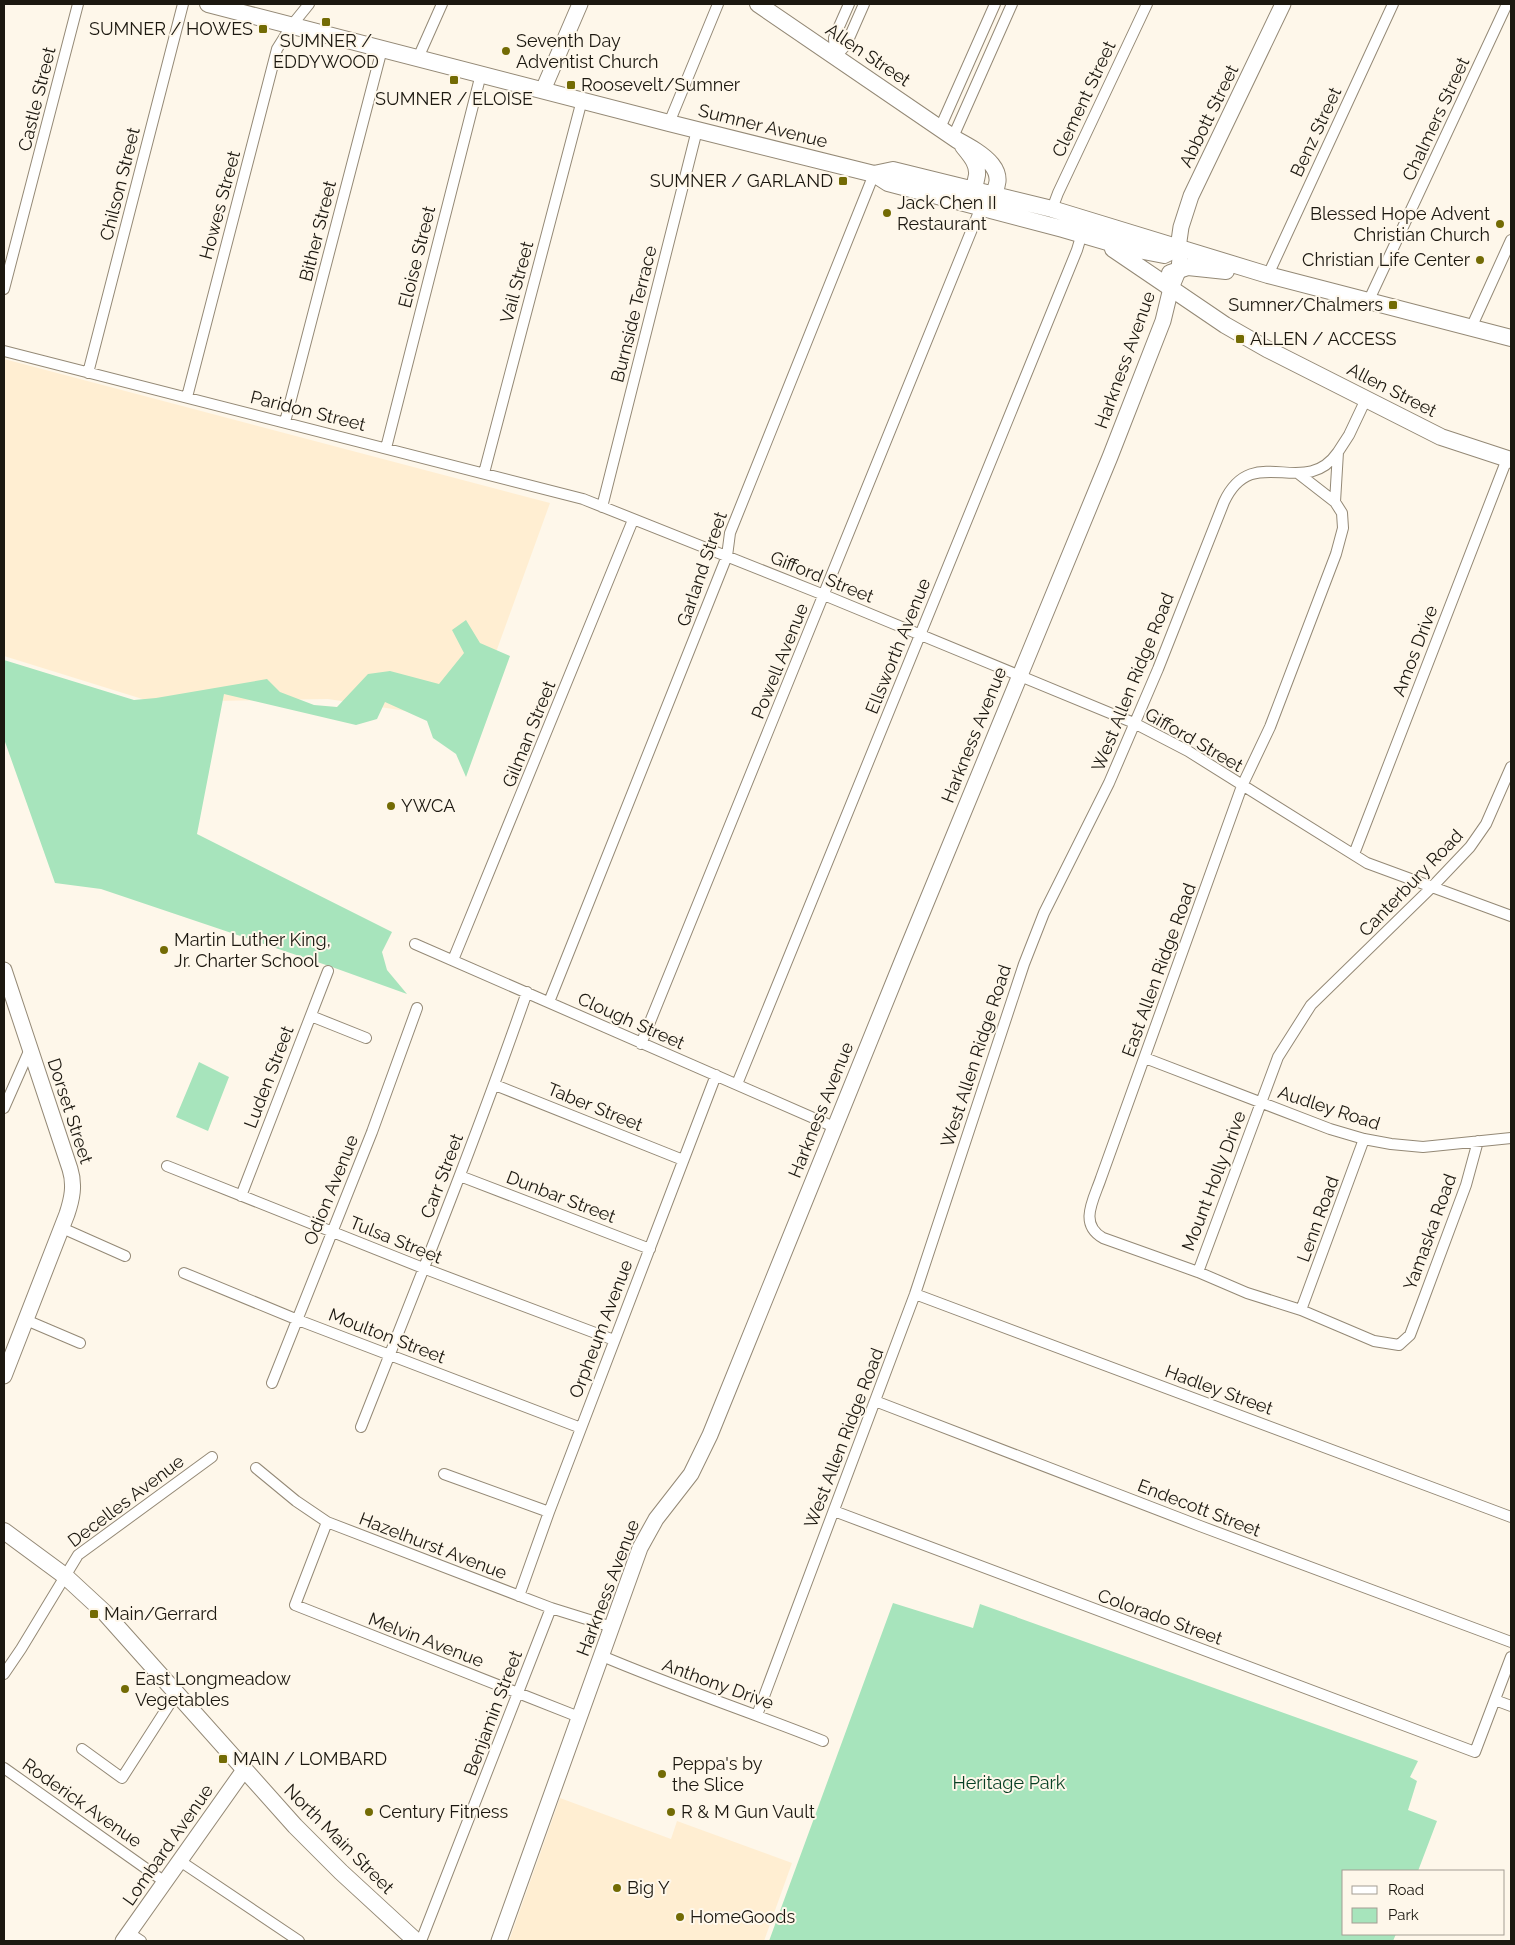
<svg xmlns="http://www.w3.org/2000/svg" width="1515" height="1945" font-family="Raleway,sans-serif">
<rect width="100%" height="100%" fill="#fef7ea"/>
<path fill="#ffeed2" d="M4 359 550 503 471 721 328 699 152 702 4 656Z
M560 1798 671 1839 677 1821 792 1863 764 1941H509Z"/>
<path fill="#a7e4bc" d="M466 620 480 643 510 656 466 777 456 754 433 738 427 721 385 702 377 719 356 725 224 694 197 834 392 932 382 952 387 970 407 994 332 967 101 889 55 883 4 739V660L134 700 156 698 267 679 280 692 314 705 337 707 368 674 390 671 439 684 464 653 452 630Z
M199 1062 229 1077 208 1131 176 1117Z
M893 1603 973 1628 980 1604 1418 1761 1410 1777 1417 1781 1408 1810 1437 1821 1418 1871H1344V1934H1396L1393 1941H769Z"/>
<g fill="none" stroke-linecap="round" stroke-linejoin="round">
<g stroke="#948976" stroke-width="12">
<path id="street" d="M835 57 846 45 864 4
M835 57 834 38 849 4
M418 58 442 4
M669 123 718 4
M940 128 995 4
M953 137 1012 4
M1052 209 1058 193 1147 4
M1268 275 1393 4
M4 289 78 4
M1368 302 1507 4
M1471 328 1511 240
M4 351 583 499 824 595 1134 723 1188 751 1367 863 1511 916
M88 373 183 4
M187 397 277 49 292 25 309 4
M1366 399 1349 435 1338 452 1335 502 1342 513 1343 528 1336 554 1270 727 1242 786 1101 1178C1094 1199 1078 1224 1103 1238L1198 1272 1247 1293 1301 1310 1374 1341 1399 1345 1410 1335 1421 1306 1466 1185 1478 1141
M285 422 382 49
M386 448 481 74
M484 473 582 100
M1299 474 1335 502
M602 507 697 130
M1354 854 1507 459
M415 944 834 1127
M453 960 633 520
M549 1002 727 556 730 533 874 174
M311 1016 366 1038
M641 1044 981 207
M1145 1058 1330 1129 1364 1139 1391 1144 1423 1147 1511 1138
M737 1084 1077 250 1083 230
M495 1085 683 1160
M4 1108 30 1049
M167 1166 423 1268 614 1340
M460 1176 650 1249
M241 1196 328 971
M62 1228 125 1256
M1198 1272 1278 1057 1311 1005 1432 887 1470 847 1486 824 1511 767
M184 1273 298 1320 581 1428
M915 1294 1511 1517
M1301 1310 1364 1139
M26 1320 80 1343
M272 1383 372 1132 417 1008
M875 1401 1200 1526 1511 1642
M361 1427C418 1283 476 1139 527 992
M256 1468 296 1501 327 1522 551 1608 612 1627
M444 1474 549 1512
M834 1511 1475 1752 1511 1657
M327 1522 295 1605 579 1717
M519 1596 549 1512 716 1075
M602 1656C675 1687 750 1712 823 1741
M4 1674 21 1649 78 1555 212 1457
M1495 1700 1511 1706
M757 1715 915 1294 1024 964 1044 913 1109 783 1158 669 1224 502C1253 440 1304 501 1338 452
M82 1749 122 1778 176 1694
M4 1768 165 1882
M180 1861 299 1941
M129 1933 141 1941
M421 1941 551 1608"/>
</g>
<g stroke="#948976" stroke-width="17">
<path id="secondary" d="M543 90 580 4
M4 970 70 1169C75 1185 72 1199 67 1214L4 1376
M123 1941 244 1770
M499 1941 640 1548 656 1519 691 1474 710 1435 903 959 1110 457 1163 321 1171 288 1179 269 1180 258 1178 248 1181 227 1191 196 1283 4"/>
</g>
<g stroke="#948976" stroke-width="18">
<path id="primary" d="M208 4 669 123 874 174 888 183 1063 229 1128 248 1164 255 1178 248
M758 4 957 140C981 153 1016 172 986 202
M963 146C970 155 978 163 977 175 975 185 973 189 977 199
M874 174 893 170 1052 209 1268 275 1511 338
M1113 249 1225 325 1267 349 1441 437 1511 460
M1170 273 1188 267 1226 271
M4 1531 65 1576 104 1612 295 1826 341 1872 416 1941"/>
</g>
<use href="#street" stroke="#fff" stroke-width="10"/>
<use href="#secondary" stroke="#fff" stroke-width="15"/>
<use href="#primary" stroke="#fff" stroke-width="16"/>
</g>
<g fill="#736b04" stroke="#fef7ea" stroke-width="2">
<rect x="321" y="17" width="10" height="10" rx="2.5"/>
<rect x="258" y="24" width="10" height="10" rx="2.5"/>
<circle cx="506" cy="51" r="5"/>
<rect x="449" y="75" width="10" height="10" rx="2.5"/>
<rect x="566" y="80" width="10" height="10" rx="2.5"/>
<rect x="838" y="176" width="10" height="10" rx="2.5"/>
<circle cx="887" cy="213" r="5"/>
<circle cx="1500" cy="224" r="5"/>
<circle cx="1480" cy="260" r="5"/>
<rect x="1388" y="300" width="10" height="10" rx="2.5"/>
<rect x="1235" y="334" width="10" height="10" rx="2.5"/>
<circle cx="391" cy="806" r="5"/>
<circle cx="164" cy="950" r="5"/>
<rect x="89" y="1609" width="10" height="10" rx="2.5"/>
<circle cx="125" cy="1689" r="5"/>
<rect x="218" y="1754" width="10" height="10" rx="2.5"/>
<circle cx="662" cy="1774" r="5"/>
<circle cx="369" cy="1812" r="5"/>
<circle cx="671" cy="1812" r="5"/>
<circle cx="617" cy="1888" r="5"/>
<circle cx="680" cy="1917" r="5"/>
</g>
<g text-anchor="middle" stroke-width="4" stroke-linejoin="round" paint-order="stroke">
<g font-size="18" fill="#1c1810" stroke="#fef7ea" text-anchor="start">
<text x="253" y="35" text-anchor="end">SUMNER / HOWES</text>
<text x="326" y="47" text-anchor="middle">SUMNER /<tspan x="326" dy="21">EDDYWOOD</tspan></text>
<text x="516" y="47">Seventh Day<tspan x="516" dy="21">Adventist Church</tspan></text>
<text x="581" y="91">Roosevelt/Sumner</text>
<text x="454" y="105" text-anchor="middle">SUMNER / ELOISE</text>
<text x="833" y="187" text-anchor="end">SUMNER / GARLAND</text>
<text x="897" y="209">Jack Chen II<tspan x="897" dy="21">Restaurant</tspan></text>
<text x="1490" y="220" text-anchor="end">Blessed Hope Advent<tspan x="1490" dy="21">Christian Church</tspan></text>
<text x="1470" y="266" text-anchor="end">Christian Life Center</text>
<text x="1383" y="311" text-anchor="end">Sumner/Chalmers</text>
<text x="1250" y="345">ALLEN / ACCESS</text>
<text x="401" y="812">YWCA</text>
<text x="174" y="946">Martin Luther King,<tspan x="174" dy="21">Jr. Charter School</tspan></text>
<text x="104" y="1620">Main/Gerrard</text>
<text x="135" y="1685">East Longmeadow<tspan x="135" dy="21">Vegetables</tspan></text>
<text x="233" y="1765">MAIN / LOMBARD</text>
<text x="672" y="1770">Peppa's by<tspan x="672" dy="21">the Slice</tspan></text>
<text x="379" y="1818">Century Fitness</text>
<text x="681" y="1818">R &amp; M Gun Vault</text>
<text x="627" y="1894">Big Y</text>
<text x="690" y="1923">HomeGoods</text>
</g>
<g font-size="18" fill="#1c1810" stroke="#fef7ea">
<text transform="translate(868 55) rotate(34)" y="6">Allen Street</text>
<text transform="translate(37 99) rotate(-76)" y="6">Castle Street</text>
<text transform="translate(1084 99) rotate(-65)" y="6">Clement Street</text>
<text transform="translate(1209 116) rotate(-64)" y="6">Abbott Street</text>
<text transform="translate(1436 119) rotate(-65)" y="6">Chalmers Street</text>
<text transform="translate(763 126) rotate(14)" y="6">Sumner Avenue</text>
<text transform="translate(1316 132) rotate(-65)" y="6">Benz Street</text>
<text transform="translate(120 184) rotate(-76)" y="6">Chilson Street</text>
<text transform="translate(220 205) rotate(-75)" y="6">Howes Street</text>
<text transform="translate(318 231) rotate(-76)" y="6">Bither Street</text>
<text transform="translate(417 257) rotate(-76)" y="6">Eloise Street</text>
<text transform="translate(517 282) rotate(-75)" y="6">Vail Street</text>
<text transform="translate(634 314) rotate(-76)" y="6">Burnside Terrace</text>
<text transform="translate(1125 360) rotate(-70)" y="6">Harkness Avenue</text>
<text transform="translate(1392 390) rotate(27)" y="6">Allen Street</text>
<text transform="translate(308 411) rotate(14)" y="6">Paridon Street</text>
<text transform="translate(702 569) rotate(-71)" y="6">Garland Street</text>
<text transform="translate(822 577) rotate(22)" y="6">Gifford Street</text>
<text transform="translate(898 646) rotate(-68)" y="6">Ellsworth Avenue</text>
<text transform="translate(1415 651) rotate(-69)" y="6">Amos Drive</text>
<text transform="translate(780 661) rotate(-68)" y="6">Powell Avenue</text>
<text transform="translate(1133 682) rotate(-68)" y="6">West Allen Ridge Road</text>
<text transform="translate(529 734) rotate(-68)" y="6">Gilman Street</text>
<text transform="translate(974 735) rotate(-68)" y="6">Harkness Avenue</text>
<text transform="translate(1194 740) rotate(30)" y="6">Gifford Street</text>
<text transform="translate(1411 883) rotate(-46)" y="6">Canterbury Road</text>
<text transform="translate(1159 970) rotate(-70)" y="6">East Allen Ridge Road</text>
<text transform="translate(631 1021) rotate(24)" y="6">Clough Street</text>
<text transform="translate(976 1056) rotate(-72)" y="6">West Allen Ridge Road</text>
<text transform="translate(269 1077) rotate(-69)" y="6">Luden Street</text>
<text transform="translate(595 1107) rotate(22)" y="6">Taber Street</text>
<text transform="translate(1329 1108) rotate(18)" y="6">Audley Road</text>
<text transform="translate(821 1110) rotate(-68)" y="6">Harkness Avenue</text>
<text transform="translate(70 1111) rotate(72)" y="6">Dorset Street</text>
<text transform="translate(442 1176) rotate(-69)" y="6">Carr Street</text>
<text transform="translate(1214 1181) rotate(-69)" y="6">Mount Holly Drive</text>
<text transform="translate(331 1190) rotate(-68)" y="6">Odion Avenue</text>
<text transform="translate(561 1197) rotate(21)" y="6">Dunbar Street</text>
<text transform="translate(1318 1219) rotate(-70)" y="6">Lenn Road</text>
<text transform="translate(1430 1232) rotate(-70)" y="6">Yamaska Road</text>
<text transform="translate(396 1240) rotate(22)" y="6">Tulsa Street</text>
<text transform="translate(601 1329) rotate(-69)" y="6">Orpheum Avenue</text>
<text transform="translate(387 1336) rotate(21)" y="6">Moulton Street</text>
<text transform="translate(1219 1390) rotate(20)" y="6">Hadley Street</text>
<text transform="translate(844 1438) rotate(-69)" y="6">West Allen Ridge Road</text>
<text transform="translate(126 1501) rotate(-37)" y="6">Decelles Avenue</text>
<text transform="translate(1199 1508) rotate(21)" y="6">Endecott Street</text>
<text transform="translate(433 1546) rotate(21)" y="6">Hazelhurst Avenue</text>
<text transform="translate(608 1588) rotate(-69)" y="6">Harkness Avenue</text>
<text transform="translate(1160 1617) rotate(20)" y="6">Colorado Street</text>
<text transform="translate(426 1640) rotate(21)" y="6">Melvin Avenue</text>
<text transform="translate(718 1684) rotate(20)" y="6">Anthony Drive</text>
<text transform="translate(493 1713) rotate(-69)" y="6">Benjamin Street</text>
<text transform="translate(82 1803) rotate(35)" y="6">Roderick Avenue</text>
<text transform="translate(339 1839) rotate(45)" y="6">North Main Street</text>
<text transform="translate(168 1845) rotate(-55)" y="6">Lombard Avenue</text>
</g>
<g font-size="18" fill="#073e23" stroke="#fef7ea">
<text x="1009" y="1789">Heritage Park</text>
</g>
</g>
<rect width="1515" height="1945" fill="none" stroke="#1c1810" stroke-width="10"/>
<rect x="1342" y="1870" width="162" height="65" fill="#fef7ea" stroke="#a49e93"/>
<rect x="1352" y="1886" width="25" height="8" fill="#ffffff" stroke="#a49e93"/>
<text x="1388" y="1895" font-size="15" fill="#1c1810">Road</text>
<rect x="1352" y="1908" width="25" height="15" fill="#a7e4bc" stroke="#a49e93"/>
<text x="1388" y="1920" font-size="15" fill="#1c1810">Park</text>
</svg>
